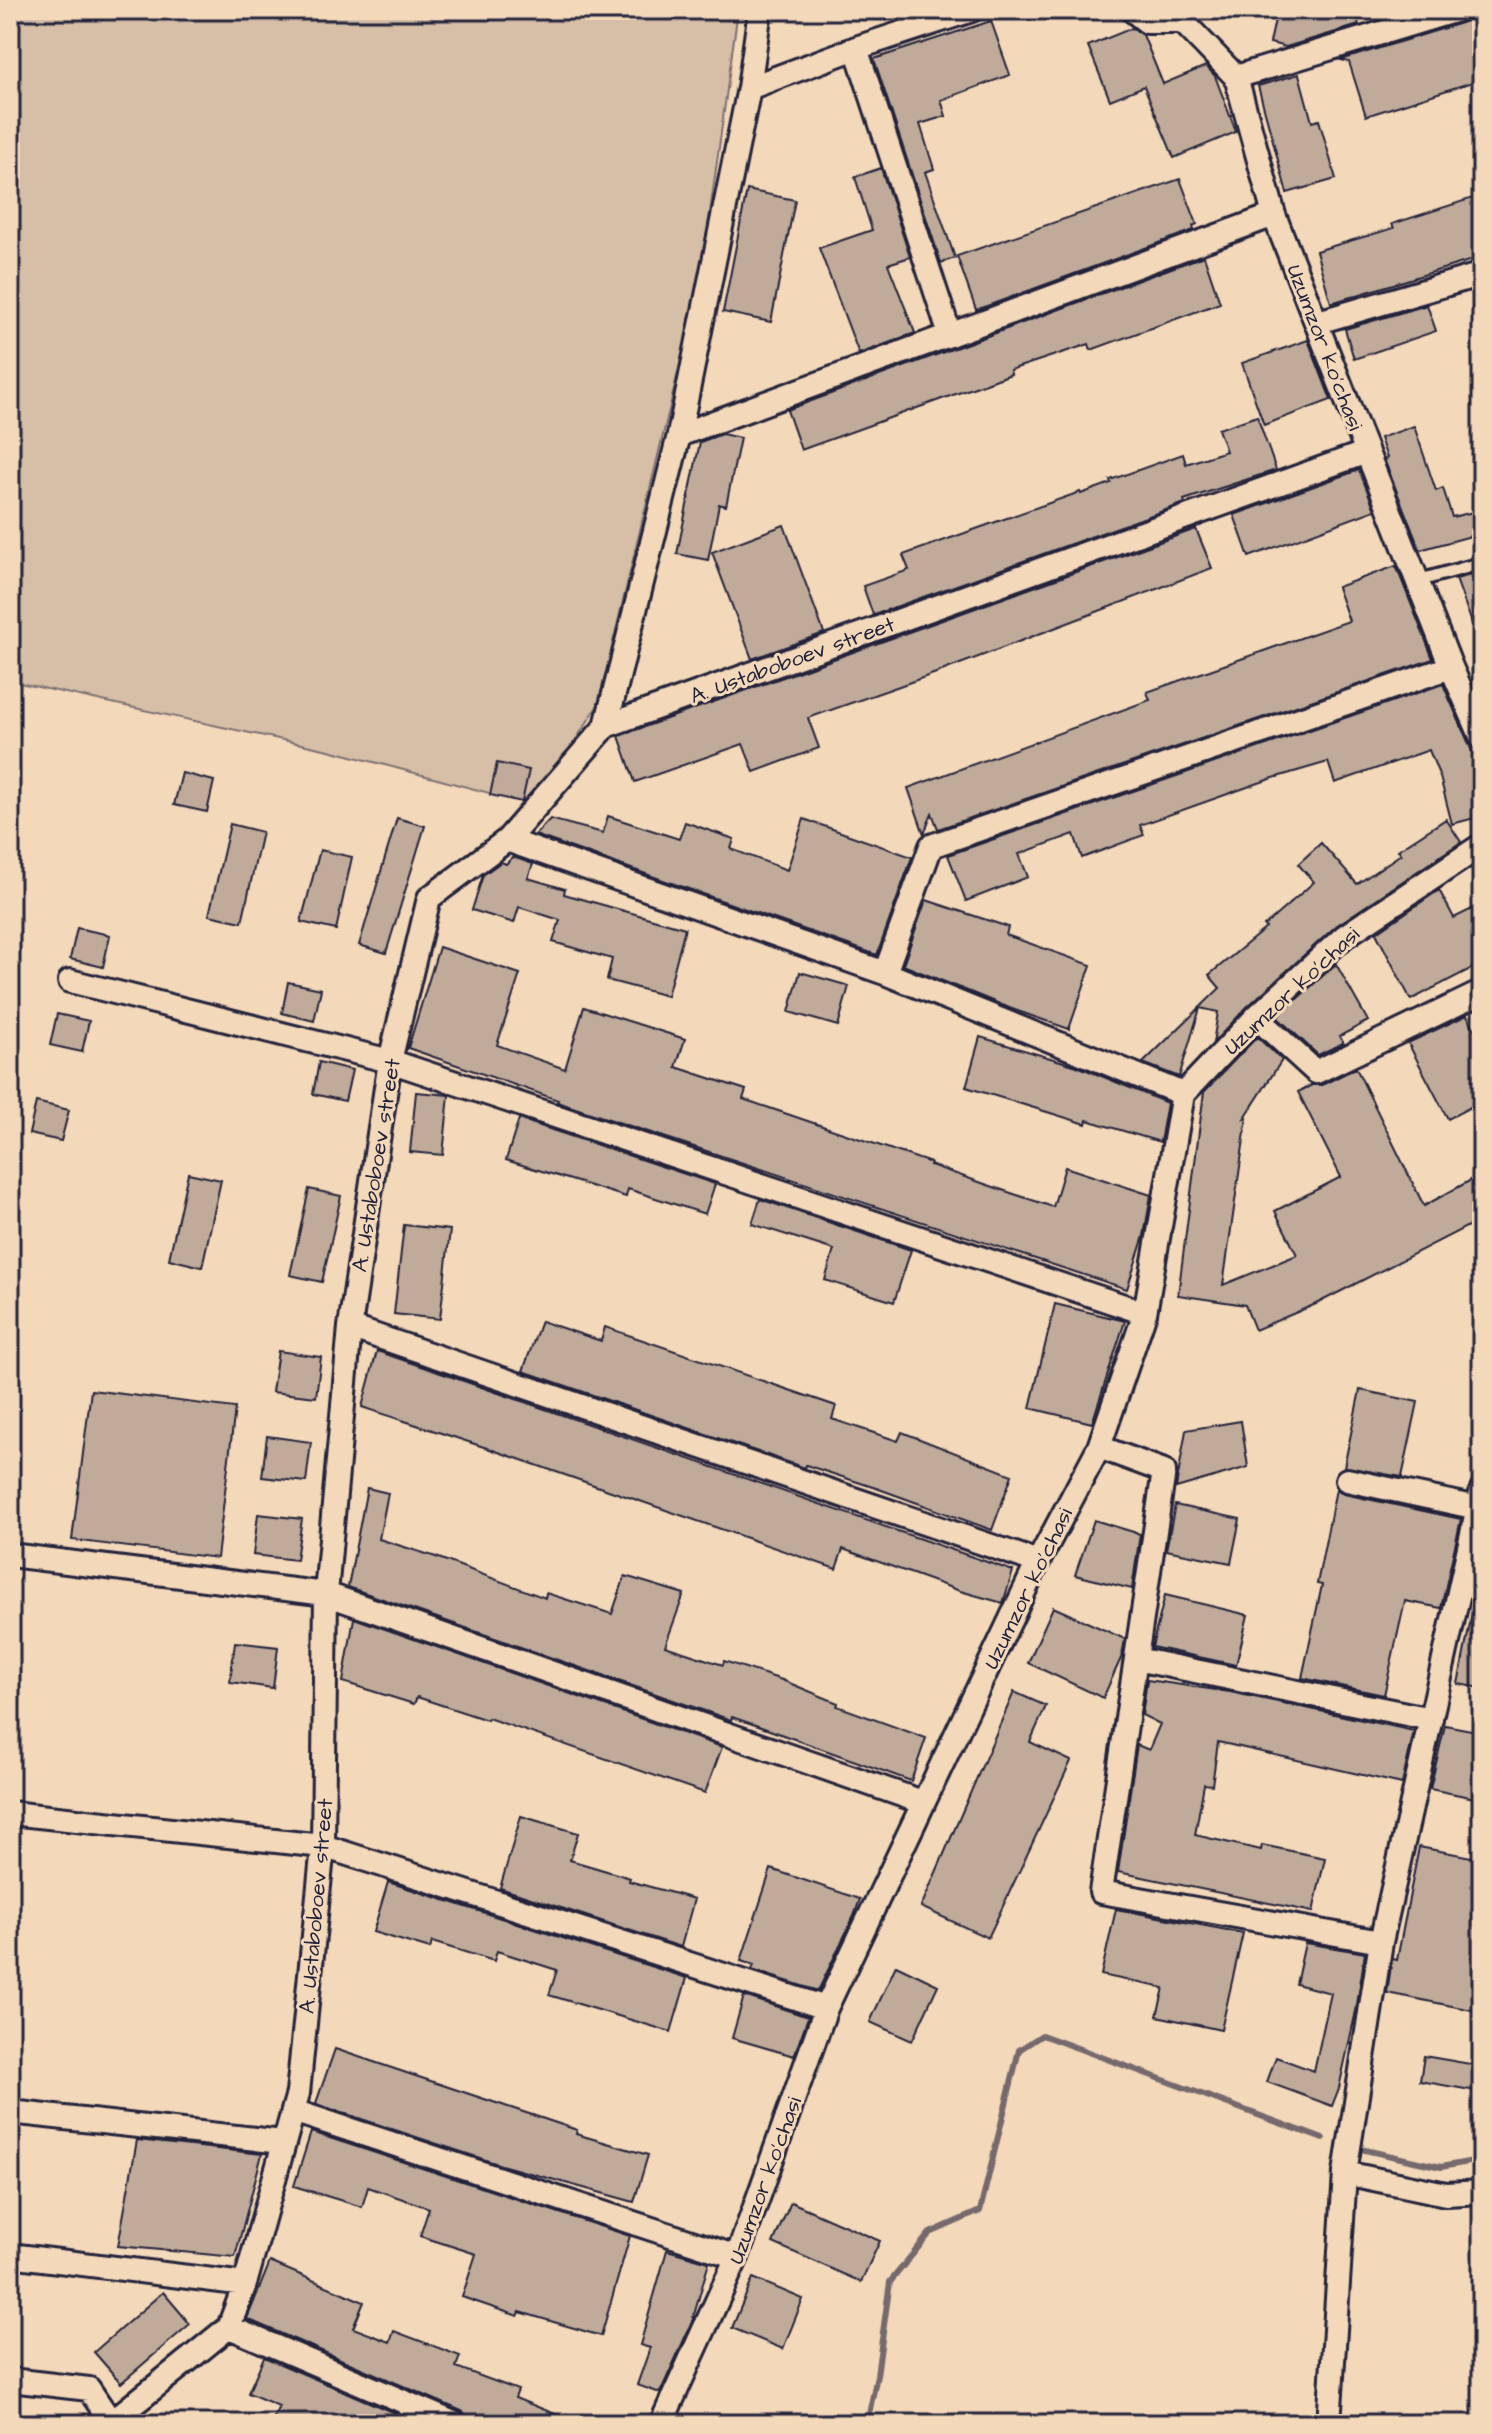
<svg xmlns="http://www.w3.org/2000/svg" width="1492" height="2434" font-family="'Architects Daughter',sans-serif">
<rect width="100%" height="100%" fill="#f4d8ba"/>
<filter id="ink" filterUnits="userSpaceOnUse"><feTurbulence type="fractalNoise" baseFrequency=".0125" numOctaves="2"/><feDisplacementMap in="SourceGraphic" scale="16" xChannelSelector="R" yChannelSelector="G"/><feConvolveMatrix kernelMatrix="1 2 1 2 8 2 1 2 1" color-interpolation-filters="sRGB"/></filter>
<g filter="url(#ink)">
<path fill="#d6bea7" stroke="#7c7071" stroke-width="2" d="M10 10H738L701 277 598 705 563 760 523 802 329 750 10 681Z"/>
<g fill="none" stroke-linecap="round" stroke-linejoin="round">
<path stroke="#75696d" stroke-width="6" d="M1365 2150 1441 2167 1479 2160 1482 2156
M867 2424 877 2375 890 2282 930 2233 980 2211 1019 2050 1042 2035 1323 2139"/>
</g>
<path fill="#c0ab9b" stroke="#22223b" stroke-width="2" d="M1277 10H1307L1305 19 1355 10 1359 25 1286 47 1270 43Z
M1482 15V79L1366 116 1349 62 1341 60 1461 23Z
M991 21 1010 75 941 100 946 116 920 124 934 169 925 172 955 258 941 263 874 59Z
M1132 28 1143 35 1163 84 1206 66 1215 76 1236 132 1174 158 1144 86 1110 100 1088 46Z
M1299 74 1312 122 1319 120 1336 179 1287 193 1258 86Z
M881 168 910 257 888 264 915 333 859 354 819 248 872 230 855 177Z
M1180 179 1197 224 1193 226 1194 230 976 310 957 256Z
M747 190 795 200 771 322 723 312Z
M1482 195V257L1331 303 1316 251 1394 228 1392 224Z
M1204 256 1220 303 1091 350 1089 344 1010 370 1011 374 801 450 787 410Z
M1427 305 1436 331 1354 359 1345 329Z
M1308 340 1331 400 1264 425 1242 363Z
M1257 416 1276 470 1184 500 1185 503 873 615 863 586 909 570 903 555 1080 492 1081 494 1111 483 1110 480 1183 454 1186 464 1226 451 1218 429Z
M1414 426 1436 491 1443 488 1452 517 1482 510V533L1420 550 1384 459 1387 458 1380 438Z
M722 434 740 438 726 506 719 504 708 560 677 554 700 442Z
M1359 470 1375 510 1249 557 1234 515Z
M784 525 824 633 752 659 712 552Z
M1196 529 1212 568 939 672 808 718 819 748 754 772 743 744 635 782 619 736Z
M1396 566 1433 659 938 829 932 813 924 834 908 788 1150 700 1147 692 1349 621 1337 587Z
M1482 572V644L1480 645 1456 579Z
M1443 684 1478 765 1482 781V816L1452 824 1440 777 1429 750 1335 783 1328 762 1270 779 1140 825 1144 835 1082 858 1074 834 1019 854 1028 877 966 901 948 855Z
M497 763 529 770 522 802 490 795Z
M182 773 214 781 207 812 174 805Z
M608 816 679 839 685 822 734 839 731 849 787 870 804 819 912 857 877 955 535 835 550 819 603 833Z
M397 818 425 826 386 953 359 945Z
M1446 819 1461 842 1336 926 1247 1007 1213 1043 1218 1012 1200 1008 1179 1077 1143 1063 1220 988 1209 975 1266 928 1264 926 1314 882 1298 864 1321 843 1357 884 1401 854 1398 850Z
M230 824 262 832 242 922 209 915Z
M320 850 352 857 336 930 301 922Z
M513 857 533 864 528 878 565 889 564 894 685 928 667 996 607 980 612 959 553 942 560 920 519 907 514 923 472 910 483 875 501 862 506 864Z
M1439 890 1454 918 1482 904V963L1411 1000 1376 933Z
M926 900 1008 927 1006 935 1091 965 1069 1029 1012 1009 903 965Z
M77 928 110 935 103 967 70 959Z
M439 947 520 974 497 1045 565 1069 584 1007 685 1039 676 1067 746 1090 743 1099 931 1163 930 1165 1008 1192 1053 1207 1065 1167 1151 1195 1144 1236 1127 1289 557 1102 558 1100 408 1048Z
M1336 964 1368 1021 1340 1036 1343 1043 1318 1055 1277 1017Z
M800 972 849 986 838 1026 789 1012Z
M288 982 321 989 314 1021 282 1013Z
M57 1014 89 1021 82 1052 50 1045Z
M1467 1015 1482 1043V1101L1448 1119 1408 1043Z
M980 1037 1077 1066 1167 1103 1160 1142 1087 1120 1086 1124 966 1087Z
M1257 1037 1282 1060 1244 1119 1247 1118 1223 1285 1297 1255 1275 1211 1341 1177 1298 1092 1312 1085H1322L1356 1068 1424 1206 1482 1174V1219L1316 1304 1255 1330 1245 1305 1178 1295 1204 1092Z
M319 1062 352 1070 345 1101 313 1094Z
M416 1092 449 1095 443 1155 410 1152Z
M36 1102 69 1110 61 1141 29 1134Z
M519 1119 715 1184 705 1214 628 1189 626 1197 506 1160Z
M188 1173 221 1180 202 1267 169 1259Z
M309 1189 341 1196 322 1282 290 1275Z
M760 1199 911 1250 894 1302 825 1280 834 1250 752 1224Z
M404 1225 450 1230 440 1319 394 1314Z
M1055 1304 1125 1321 1092 1423 1030 1408Z
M541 1321 601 1341 605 1327 836 1406 832 1419 898 1441 902 1432 1012 1475 992 1530 879 1489 806 1465 805 1468 523 1371Z
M278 1351 321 1357 316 1397 272 1392Z
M377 1351 1013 1571 1003 1603 960 1591 843 1549 836 1569 487 1448 362 1407Z
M91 1390 235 1408 217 1558 72 1540Z
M1360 1390 1418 1402 1402 1477 1344 1467Z
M1241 1421 1248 1467 1176 1488 1186 1430Z
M267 1436 311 1442 306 1482 262 1477Z
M367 1488 388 1493 379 1539 436 1557 545 1598 546 1593 612 1614 625 1576 684 1594 665 1646 723 1665 724 1661 782 1680 838 1703 837 1706 926 1738 911 1781 761 1727 732 1717 731 1720 348 1587Z
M1336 1489 1344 1494 1461 1519 1441 1608 1405 1601 1384 1695 1302 1678 1322 1585 1317 1584Z
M1175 1505 1240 1519 1231 1563 1166 1550Z
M258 1514 302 1519 296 1560 253 1555Z
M1094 1520 1140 1534 1132 1589 1075 1575Z
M1165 1595 1248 1615 1236 1665 1152 1647Z
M1474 1603 1482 1604V1688L1458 1684Z
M1053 1607 1125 1639 1122 1656 1103 1698 1028 1663Z
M354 1618 722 1747 705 1793 488 1718 487 1720 417 1697 414 1704 343 1682Z
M235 1642 278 1647 273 1688 230 1682Z
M1147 1680 1230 1692 1414 1731 1402 1784 1218 1742 1212 1785 1204 1784 1195 1835 1261 1850 1262 1845 1325 1858 1313 1912 1118 1872 1137 1745 1149 1750 1160 1724 1142 1715Z
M1014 1692 1046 1706 1030 1742 1071 1761 988 1938 921 1907Z
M1445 1725 1482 1732V1761L1475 1798 1430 1789Z
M521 1816 578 1833 570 1860 630 1878 629 1881 694 1899 681 1947 500 1888Z
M1419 1847 1482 1859V2012L1387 1993 1392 1959 1397 1960Z
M771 1869 860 1899 854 1916 818 1991 752 1970 754 1965 741 1961Z
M388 1882 687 1978 671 2032 549 1995 557 1970 497 1951 494 1961 432 1942 430 1949 373 1932Z
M1116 1909 1243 1933 1221 2030 1157 2016 1164 1988 1101 1975Z
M1305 1943 1365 1953 1356 2011 1339 2088 1332 2106 1267 2082 1276 2057 1314 2071 1331 1993 1296 1984Z
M896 1965 938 1985 912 2041 870 2022Z
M744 1996 808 2017 794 2056 732 2038Z
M335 2049 577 2130 576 2134 648 2155 634 2202 501 2165 319 2105 316 2103Z
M1424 2056 1482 2066V2092L1420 2081Z
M311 2132 630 2236 601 2336 520 2312 518 2316 462 2297 476 2254 420 2236 429 2208 368 2187 362 2207 294 2186Z
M137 2140 262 2154 235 2257 118 2246Z
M791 2202 880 2241 861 2282 773 2243Z
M667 2250 709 2262 692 2322 660 2393 637 2385 650 2348 640 2345Z
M270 2262 364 2302 353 2328 390 2342 394 2331 460 2356 456 2367 518 2390 515 2398 580 2424H470L468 2416 462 2411 247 2319Z
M753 2278 803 2299 783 2349 732 2328Z
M163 2292 190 2324 121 2383 94 2352Z
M264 2357 420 2424H271L279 2406 248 2393Z"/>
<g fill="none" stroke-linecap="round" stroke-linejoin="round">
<g stroke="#22223b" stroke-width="17">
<path id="service" d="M1417 581 1482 563"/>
</g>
<g stroke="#22223b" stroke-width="28">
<path id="minor" d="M1132 10 1147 22H1183
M1186 10 1183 22 1236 77 1274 215 1451 667 1482 738
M856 48 950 335
M1236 77 1457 10
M749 88 856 48 972 10
M1318 322 1482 274
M679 435 1274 215
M606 726 679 435 749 88 760 10
M507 840 885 973 1183 1094
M885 973 931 846 1451 667
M70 981 390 1061 1145 1313
M1256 1017 1316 1072 1482 992
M350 1327 1038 1562
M1099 1447 1164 1471 1101 1892 1381 1942
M1347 1480 1478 1508
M10 1555 326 1594 922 1802
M1136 1659 1431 1719
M10 1813 323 1846 826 2008
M293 2111 737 2257
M10 2112 283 2142
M1345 2173 1446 2194 1482 2192
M10 2255 245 2284
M229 2327 456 2424
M10 2380 89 2389 111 2422
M109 2424 229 2327 245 2284 298 2093 323 1846 326 1594 350 1327 390 1061 429 898 507 840 606 726 1367 452
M661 2424 737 2257 826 2008 1038 1562 1099 1447 1145 1313 1183 1094 1256 1017 1345 936 1482 845
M1329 2424 1345 2173 1381 1942 1482 1489"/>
</g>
<use href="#service" stroke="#f4d8ba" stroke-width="11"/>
<use href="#minor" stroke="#f4d8ba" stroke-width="22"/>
</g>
</g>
<g text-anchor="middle" stroke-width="6" stroke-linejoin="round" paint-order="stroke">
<g font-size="22" fill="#22223b" stroke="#f4d8ba">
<text transform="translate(1326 347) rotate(69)" y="8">Uzumzor ko'chasi</text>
<text transform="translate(792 659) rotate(-20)" y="8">A. Ustaboboev street</text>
<text transform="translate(1291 990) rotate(-43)" y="8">Uzumzor ko'chasi</text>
<text transform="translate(375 1165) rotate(-81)" y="8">A. Ustaboboev street</text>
<text transform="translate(1027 1588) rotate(-64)" y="8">Uzumzor ko'chasi</text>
<text transform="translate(315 1906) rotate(-85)" y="8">A. Ustaboboev street</text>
<text transform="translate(764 2180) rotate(-70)" y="8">Uzumzor ko'chasi</text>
</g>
</g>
<rect width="1492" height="2434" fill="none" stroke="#f4d8ba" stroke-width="40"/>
<rect x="20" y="20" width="1452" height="2394" fill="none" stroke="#22223b" stroke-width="3" filter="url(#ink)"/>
</svg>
